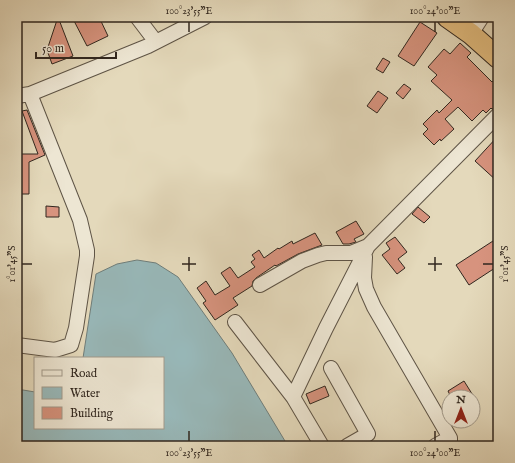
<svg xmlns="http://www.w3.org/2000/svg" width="515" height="463" font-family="'IM FELL English',serif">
<rect width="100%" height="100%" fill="#e4d9bb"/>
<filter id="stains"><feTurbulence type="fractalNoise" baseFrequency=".005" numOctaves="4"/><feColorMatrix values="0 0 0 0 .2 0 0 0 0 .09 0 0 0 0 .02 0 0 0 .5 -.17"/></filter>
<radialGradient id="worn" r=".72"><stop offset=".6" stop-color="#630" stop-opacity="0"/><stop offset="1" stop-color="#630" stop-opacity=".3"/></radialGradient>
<path fill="#98b8b9" stroke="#6f7e7b" d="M137 260 156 263 178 277 232 353 288 446H17V389L35 392V428H163V358H83L96 274 117 264Z"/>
<path fill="#d7937e" stroke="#31271f" d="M58 17 73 56 52 64 47 50Z
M72 17H99L108 36 87 46Z
M420 22 437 33 414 66 398 56Z
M460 43 471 53 467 57 492 82 498 76V107L492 109 491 108 486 113 483 110 472 121 458 107 445 119 454 129 441 141 440 139 434 145 423 134 428 129 423 124 437 110 439 113 452 100 431 81 437 75 428 67 444 49 450 54Z
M383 58 390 62 383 73 376 69Z
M404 84 411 89 403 99 396 93Z
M378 91 388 98 377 113 367 106Z
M27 110 45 155 29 162V194H17V154H38L22 111Z
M498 136V182L475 161Z
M46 206 59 207V217H46Z
M418 207 430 217 424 223 412 214Z
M356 221 364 234 354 239 356 242 349 244H343L336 232Z
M315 233 322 245 298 254 276 266 275 265 256 278 253 281 252 286 233 298 238 305 215 320 203 303 206 301 197 288 206 281 215 295 230 286 221 273 230 267 238 278 255 267 251 262 255 259 252 255 259 250 264 258 278 248 279 249 292 241 293 244Z
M395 237 407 252 398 259 405 268 397 274 382 255 390 249 386 243Z
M493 241 498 249V266L469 285 456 265Z
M464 381 474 397H451L448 391Z
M325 386 329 396 310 404 306 394Z"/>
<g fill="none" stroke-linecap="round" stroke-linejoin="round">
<g stroke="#5e5446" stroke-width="16">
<path id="minor" d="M137 17 156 42
M471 34 482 17
M17 96 30 94 148 46 205 17
M365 257 364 278 366 289 374 307 450 438V446
M260 285 302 261 318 255 326 253H351L368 246 498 115
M235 322 293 397 326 328 368 246
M17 345 55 350 71 345 76 328 87 256V250L80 220 30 94
M331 368 368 434 347 446
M293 397 322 446
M435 446 450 438"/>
</g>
<g stroke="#31271f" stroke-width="22">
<path id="highway" d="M447 17 471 34 498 58"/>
</g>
<use href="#minor" stroke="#ede6d3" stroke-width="14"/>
<use href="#highway" stroke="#e2bc7e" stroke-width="20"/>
</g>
<path fill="none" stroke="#31271f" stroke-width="1.5" d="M189 22V32M435 22V32M189 257V271M435 257V271M22 264H32M182 264H196M428 264H442M483 264H493M189 431V441M435 431V441"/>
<rect width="515" height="463" fill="none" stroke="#e4d9bb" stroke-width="44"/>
<rect x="34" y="357" width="130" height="72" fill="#ede6d3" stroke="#a29a8b"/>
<rect x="42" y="370" width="20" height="6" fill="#ede6d3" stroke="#a29a8b"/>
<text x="70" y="377" font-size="12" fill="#31271f">Road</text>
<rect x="42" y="387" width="20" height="12" fill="#98b8b9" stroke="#a29a8b"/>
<text x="70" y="397" font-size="12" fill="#31271f">Water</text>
<rect x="42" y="407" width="20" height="12" fill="#d7937e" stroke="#a29a8b"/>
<text x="70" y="417" font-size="12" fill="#31271f">Building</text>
<g transform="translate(461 409)"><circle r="19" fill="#ede6d3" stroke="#a29a8b"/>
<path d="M0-3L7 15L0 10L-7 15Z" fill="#8f2418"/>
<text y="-6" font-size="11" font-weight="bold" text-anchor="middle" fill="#31271f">N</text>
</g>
<path d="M36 52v6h80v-6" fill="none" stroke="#31271f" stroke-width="2"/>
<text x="42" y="52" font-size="12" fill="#31271f" stroke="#ede6d3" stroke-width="3" paint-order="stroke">50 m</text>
<rect x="22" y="22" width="471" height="419" fill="none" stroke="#31271f" stroke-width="1.5"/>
<g font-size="10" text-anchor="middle" fill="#31271f">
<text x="189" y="14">100°23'55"E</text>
<text x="435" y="14">100°24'00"E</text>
<text transform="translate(11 264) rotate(-90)" y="4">1°01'45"S</text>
<text transform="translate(504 264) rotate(-90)" y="4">1°01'45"S</text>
<text x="189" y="456">100°23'55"E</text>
<text x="435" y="456">100°24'00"E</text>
</g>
<rect width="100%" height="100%" filter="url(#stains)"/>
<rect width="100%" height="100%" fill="url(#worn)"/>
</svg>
